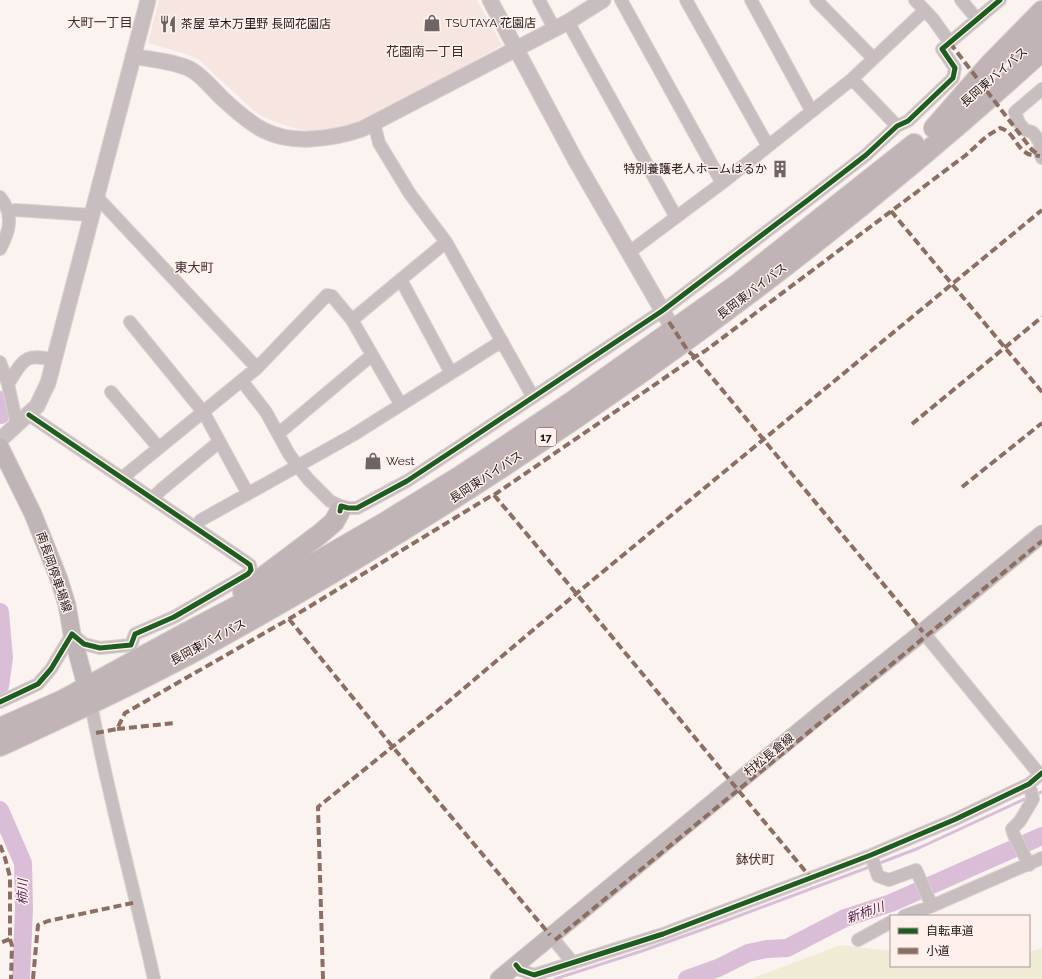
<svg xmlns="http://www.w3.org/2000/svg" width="1042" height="979" font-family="Raleway,'Noto Sans JP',sans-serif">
<rect width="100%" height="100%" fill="#fbf3f0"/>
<path fill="#f7e5df" d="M159 0H477L502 45 447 76 351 125 333 130 313 131 297 129 278 123 264 117 253 110 198 59 186 54 148 43Z"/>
<path fill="#f0ebd5" d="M840 945 891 951V966H1029V952L1042 948V979H751Z"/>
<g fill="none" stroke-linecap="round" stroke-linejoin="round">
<path stroke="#dabed8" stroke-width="3" d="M1034 795 1042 792
M877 864 919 848 1029 797
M555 979 642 951 701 930 872 866"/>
<path stroke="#dabed8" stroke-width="18" d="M0 400 2 404 1 415
M0 612 4 658 0 686
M0 810 23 863 24 908 21 979
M687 979 718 968 748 953 767 949 787 948 845 918 891 903 1042 836"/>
<g stroke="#d7d1ce" stroke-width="14">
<path id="minor" d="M539 0 554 28
M621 0 722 183
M686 0 768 146
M751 0 811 110
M816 0 873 58
M915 0 933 19 950 43
M961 0 977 19
M568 22 676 217
M852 79 897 126
M1042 89 1015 112 1019 123 1025 130 1032 132 1035 135 1041 145 1039 150 1042 158
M374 123 379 143 410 194 446 242 533 397
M0 197C14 214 10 231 0 249
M97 197 257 368
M9 212 16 210 91 215
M628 253 722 183 851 80 925 10
M401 280 451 373
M352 320 446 242
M130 322 204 413 248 494
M0 362 8 384 17 425
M242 381 266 412 289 454 297 465 308 479 330 501 341 506
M8 384C24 359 24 353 54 360
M111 392 159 448
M278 434 372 355
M122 478 257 368 327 295 332 296 352 320 401 405
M153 498 162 489 219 442
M340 511 341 506 348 508H357L407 481 463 444 662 311 808 200 866 155 897 126 908 121 953 78 955 68 942 49 1000 0
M195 527 201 520 353 435 502 341
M923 632 1040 775
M0 702 38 684 51 669 72 634 84 644 100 648 131 645 135 634 174 617 248 574 251 570 250 565 246 562 29 415
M91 704C108 796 134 887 154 979
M871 855 878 876 889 880 916 870 932 906
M1029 865 1014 835 1012 829 1020 821 1033 799 1029 784
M904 916 932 906 1042 858
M550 935 573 963
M858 940 891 922
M516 965 520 970 534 975 663 934 871 855 956 819 1029 784 1042 773"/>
</g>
<g stroke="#d7d1ce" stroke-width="17">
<path id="tertiary" d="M490 0 576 161 669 322
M133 56C151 60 173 61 190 69 202 75 213 90 223 99 252 126 271 141 311 139 329 138 345 135 362 129L568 22 603 0
M0 440 37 406 48 383 148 0"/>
</g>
<g stroke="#d7d1ce" stroke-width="19">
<path id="secondary" d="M0 447 33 514 59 579 67 605 72 634 90 700
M499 979 830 706 923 632 1042 534"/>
</g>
<g stroke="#d7d1ce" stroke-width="22">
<path id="trunk" d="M1018 56 1042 34
M934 128 989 65 1042 11
M243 592 320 534 334 522 340 511
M0 728 63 700 184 634 277 585 384 523 462 475 573 401 735 286 914 144
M0 746C67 715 134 684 199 649 500 484 788 282 1042 51"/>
</g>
<use href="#minor" stroke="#c8bec0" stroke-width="12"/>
<use href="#tertiary" stroke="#c8bec0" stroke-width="15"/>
<use href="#secondary" stroke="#bfb4b6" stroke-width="17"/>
<use href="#trunk" stroke="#c0b4b6" stroke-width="20"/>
<path stroke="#8d6e63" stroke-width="4" stroke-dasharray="8 4" stroke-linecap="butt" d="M950 43 1032 150 1039 155
M891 211 1042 392
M669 322 688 351 695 357 923 632
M912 424 1042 317
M962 487 1042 423
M494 495C601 622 705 751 811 878
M289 619 392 746 550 935
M117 729 175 723
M96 733 117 729 125 713 289 619 491 496 494 495 695 357 705 351 966 155 987 136 1000 128C1013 131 1015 145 1025 152 1029 156 1035 155 1040 156
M0 845 5 858 10 877V939L0 943
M10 939 12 946 11 979
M555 940 1042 541
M33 979 38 925 48 921 137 902
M323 979 318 807 443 706 577 593 1042 210"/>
<g stroke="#fff0ec" stroke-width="8">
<path id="cycleway" d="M340 511 341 506 348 508H357L407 481 463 444 662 311 808 200 866 155 897 126 908 121 953 78 955 68 942 49 1000 0
M0 702 38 684 51 669 72 634 84 644 100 648 131 645 135 634 174 617 248 574 251 570 250 565 246 562 29 415
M516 965 520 970 534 975 663 934 871 855 956 819 1029 784 1042 773"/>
</g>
<use href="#cycleway" stroke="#1b5e20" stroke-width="5"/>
</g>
<defs>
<g id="shop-bare" transform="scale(1.38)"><path d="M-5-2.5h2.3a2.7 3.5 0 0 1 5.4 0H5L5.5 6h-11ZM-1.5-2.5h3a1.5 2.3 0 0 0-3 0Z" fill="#6c6563" stroke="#fff0ec" stroke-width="2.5" paint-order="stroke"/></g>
<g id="restaurant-bare" transform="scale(1.38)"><path d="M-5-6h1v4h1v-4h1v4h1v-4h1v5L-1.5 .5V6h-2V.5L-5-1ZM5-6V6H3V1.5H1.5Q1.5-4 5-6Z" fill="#6c6563" stroke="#fff0ec" stroke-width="2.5" paint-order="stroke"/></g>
<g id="building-bare" transform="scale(1.38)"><path d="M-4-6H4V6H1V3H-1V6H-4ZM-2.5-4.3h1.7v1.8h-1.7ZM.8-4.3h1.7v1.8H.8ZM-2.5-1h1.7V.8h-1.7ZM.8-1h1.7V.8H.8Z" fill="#6c6563" stroke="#fff0ec" stroke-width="2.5" paint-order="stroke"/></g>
</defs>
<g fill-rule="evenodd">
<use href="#shop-bare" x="432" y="23"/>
<use href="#restaurant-bare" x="168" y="24"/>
<use href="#building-bare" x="780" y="169"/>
<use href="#shop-bare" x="373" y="461"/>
</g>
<g text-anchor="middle" stroke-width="3" stroke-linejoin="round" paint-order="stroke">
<rect fill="#fff0ec" stroke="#625957" stroke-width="1" x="536" y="428" width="20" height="18" rx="3"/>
<g font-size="11" font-weight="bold" fill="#1f1817">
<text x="546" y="441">17</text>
</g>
<g font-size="12" fill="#1f1817" stroke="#fff0ec" text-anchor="start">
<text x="445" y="27">TSUTAYA 花園店</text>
<text x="181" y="28">茶屋 草木万里野 長岡花園店</text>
<text x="767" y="173" text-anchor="end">特別養護老人ホームはるか</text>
<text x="386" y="465">West</text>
</g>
<g font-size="12" fill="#1f1817" stroke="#fff0ec">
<text transform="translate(994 77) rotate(-41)" y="4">長岡東バイパス</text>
<text transform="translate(752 291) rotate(-37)" y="4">長岡東バイパス</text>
<text transform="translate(486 477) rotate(-33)" y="4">長岡東バイパス</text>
<text transform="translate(54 572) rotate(71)" y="4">南長岡停車場線</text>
<text transform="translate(208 642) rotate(-28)" y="4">長岡東バイパス</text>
<text transform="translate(769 755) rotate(-39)" y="4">村松長倉線</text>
</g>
<g font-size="13" fill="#3b2d29" stroke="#fff0ec">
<text x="100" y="27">大町一丁目</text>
<text x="425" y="56">花園南一丁目</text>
<text x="194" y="272">東大町</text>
<text x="755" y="864">鉢伏町</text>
</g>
<g font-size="13" font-style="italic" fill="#512456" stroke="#fff0ec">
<text transform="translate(22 892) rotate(-89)" y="5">柿川</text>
<text transform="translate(865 912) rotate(-19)" y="5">新柿川</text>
</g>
</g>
<rect x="890" y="915" width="140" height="52" fill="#fff0ec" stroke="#a59a97"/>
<rect x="898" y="928" width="20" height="6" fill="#1b5e20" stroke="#a59a97"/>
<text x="926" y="935" font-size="12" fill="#1f1817">自転車道</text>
<rect x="898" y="948" width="20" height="6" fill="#8d6e63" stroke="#a59a97"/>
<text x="926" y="955" font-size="12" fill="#1f1817">小道</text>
</svg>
